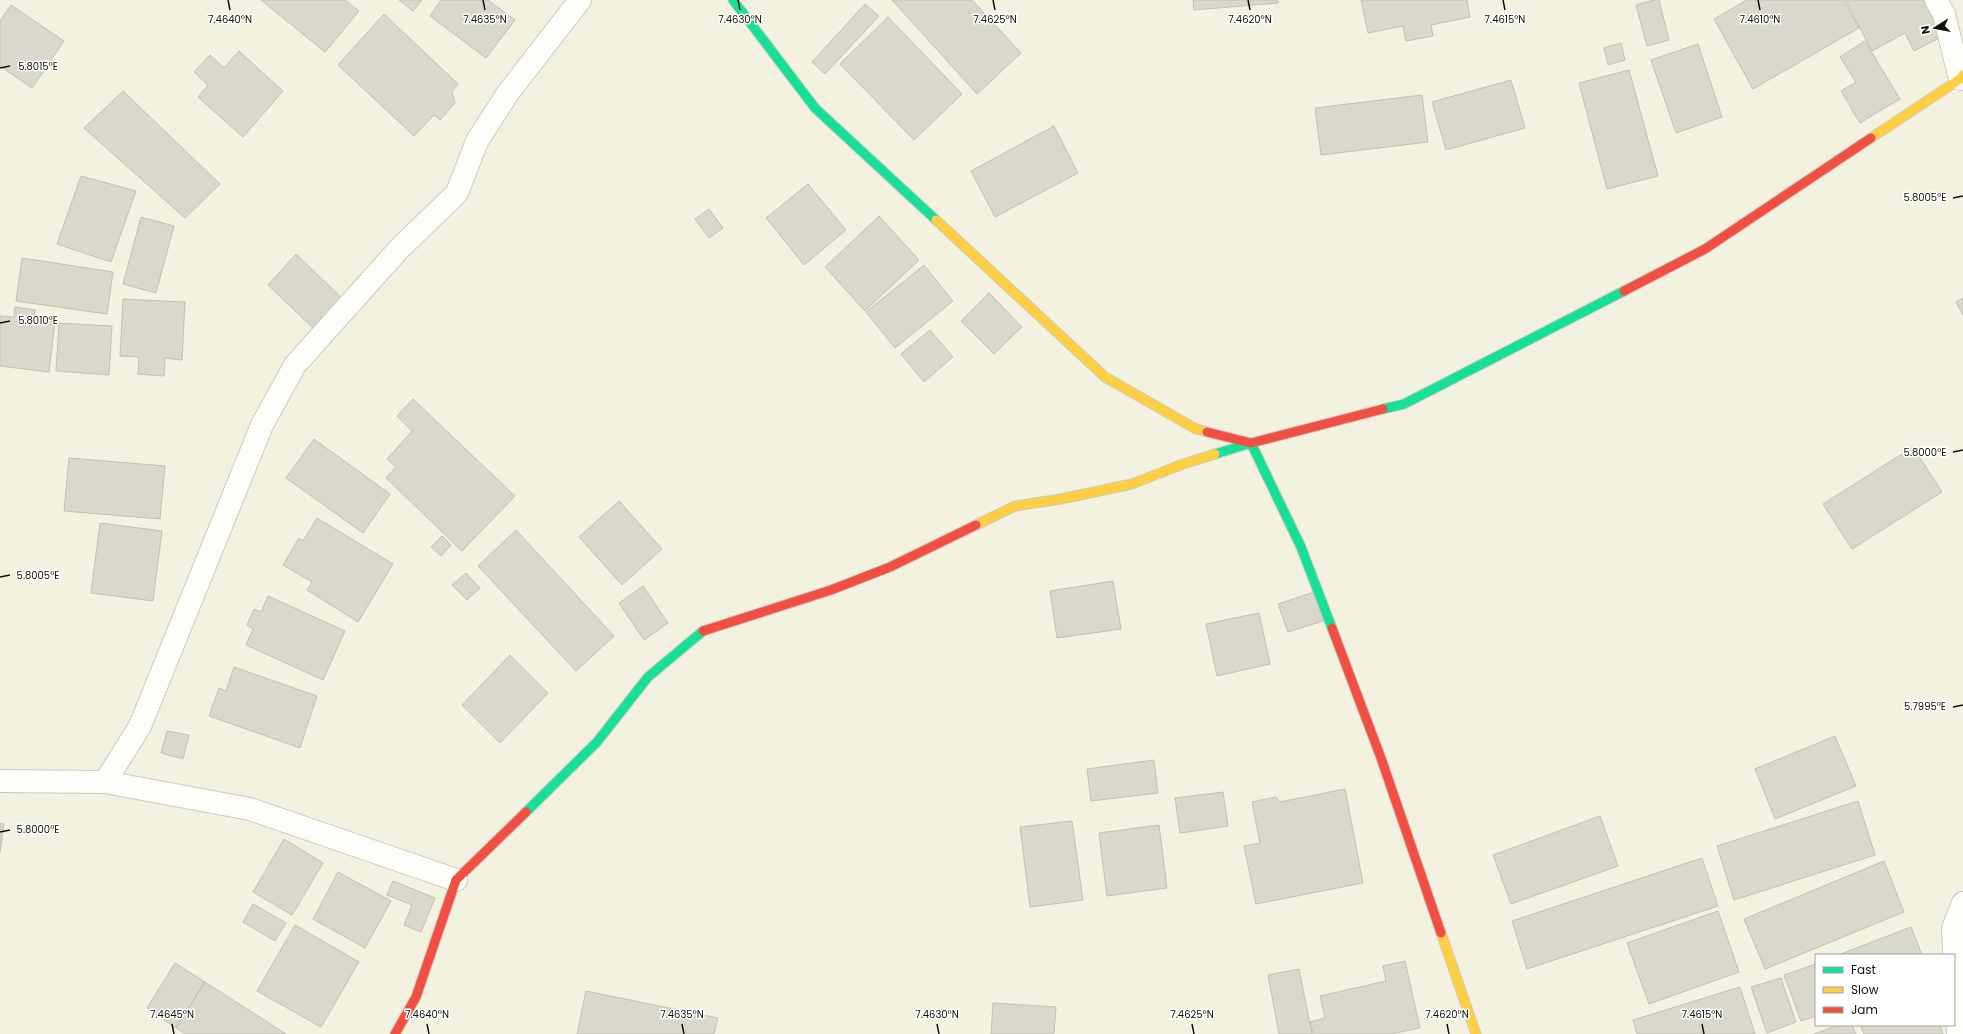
<svg xmlns="http://www.w3.org/2000/svg" width="1963" height="1034" font-family="Poppins,sans-serif">
<rect width="100%" height="100%" fill="#f3f2e1"/>
<path fill="#d9d8cb" stroke="#c1c0b2" d="M261 0H345L359 11 325 52Z
M399 0H422L413 11Z
M441 0H488L515 20 486 58 430 16Z
M892 0H972L1021 53 977 94Z
M1193 0H1278V3L1194 10Z
M1361 0H1467L1470 17 1431 25 1433 36 1406 41 1403 26 1368 33Z
M1654 0H1659L1669 40 1647 46 1636 5Z
M1747 0H1843L1859 28 1753 89 1714 19Z
M1845 0H1924L1943 36 1914 51 1905 33 1872 51Z
M865 4 879 16 825 74 812 62Z
M11 5 64 41 32 88 0 66V21Z
M384 14 458 84 452 92 455 103 440 120 434 115 414 136 338 65Z
M888 17 962 94 914 140 840 64Z
M1865 41 1900 99 1860 123 1841 91 1856 82 1840 57Z
M1621 43 1625 60 1608 65 1604 48Z
M1698 44 1722 117 1676 133 1651 60Z
M239 51 283 91 243 137 198 97 208 85 194 72 210 55 224 68Z
M1629 70 1658 176 1607 189 1579 83Z
M1511 80 1525 128 1446 150 1432 102Z
M123 91 220 184 185 218 84 128Z
M1422 95 1428 142 1321 155 1315 108Z
M1054 126 1078 173 995 217 971 171Z
M81 176 136 191 111 262 57 244Z
M808 184 846 230 804 265 766 218Z
M709 209 723 228 709 238 695 219Z
M879 216 919 260 865 311 825 267Z
M141 217 174 226 156 293 123 284Z
M296 254 342 298 313 328 268 285Z
M22 258 113 272 107 314 16 301Z
M924 265 953 301 895 348 866 312Z
M989 293 1022 327 994 354 961 321Z
M1963 298V315L1956 302Z
M123 299 185 302 182 360 165 358 164 376 138 374 139 357 120 356Z
M15 307 35 310 34 320 55 322 49 372 0 366V316L14 317Z
M59 323 112 326 109 375 56 371Z
M930 330 953 357 924 382 901 354Z
M413 399 515 496 462 551 386 478 396 467 387 459 412 431 397 416Z
M314 439 390 494 363 533 286 478Z
M1913 447 1942 492 1852 549 1823 504Z
M69 458 165 466 160 519 64 511Z
M619 501 662 549 622 585 579 537Z
M317 518 393 564 358 622 307 590 312 582 283 565 299 538 303 541Z
M100 523 162 531 153 601 91 593Z
M516 530 614 636 576 671 478 566Z
M442 536 451 545 441 556 431 547Z
M466 573 480 588 467 600 452 585Z
M1113 581 1121 629 1057 638 1050 591Z
M643 586 668 623 644 640 619 603Z
M1314 592 1323 621 1288 632 1278 604Z
M268 596 345 631 323 680 246 645 253 629 247 625 254 609 261 612Z
M1259 613 1270 664 1217 676 1206 624Z
M510 655 548 693 500 743 462 705Z
M234 667 317 696 300 748 209 716 219 688 226 691Z
M167 731 189 735 183 759 161 753Z
M1835 736 1856 786 1775 819 1755 769Z
M1154 760 1158 793 1091 801 1087 769Z
M1345 789 1363 883 1256 904 1244 846 1260 843 1252 802 1276 797 1280 802Z
M1223 792 1228 826 1180 833 1175 798Z
M1858 801 1875 855 1734 900 1717 846Z
M1600 816 1618 866 1511 904 1493 855Z
M1072 821 1083 900 1030 907 1020 827Z
M0 823 4 824 0 853Z
M1159 825 1167 888 1107 896 1099 833Z
M284 839 323 863 292 915 253 892Z
M1702 858 1718 906 1527 969 1512 921Z
M1884 861 1904 912 1765 969 1744 919Z
M338 872 391 901 365 948 313 919Z
M393 881 435 898 421 932 404 925 412 905 387 895Z
M253 904 286 923 275 941 243 922Z
M1718 911 1739 972 1649 1004 1627 943Z
M295 925 359 962 321 1027 257 991Z
M1911 927 1922 955H1838Z
M1405 961 1420 1028 1391 1034H1313L1310 1022 1325 1018 1320 996 1386 981 1383 966Z
M175 963 205 982 176 1028 147 1008Z
M1816 964V1016L1801 1021 1784 975Z
M1299 969 1312 1034H1279L1268 975Z
M1781 978 1796 1022 1767 1033 1751 987Z
M205 982 286 1034H186L176 1028Z
M1740 987 1755 1034H1637L1633 1020Z
M586 991 718 1018 714 1034H577Z
M993 1003 1056 1007 1054 1034H991Z
M1839 1025H1852L1856 1034H1814Z
M1860 1025H1940L1943 1034H1864Z"/>
<g fill="none" stroke-linecap="round" stroke-linejoin="round">
<g stroke="#cbcabd" stroke-width="24">
<path id="street" d="M1936 0 1944 14 1960 79
M0 781 105 782 250 809 456 880
M105 782 140 726 262 425 295 365 400 248 457 193 477 141 508 93 580 0
M1958 1034 1953 928 1963 903"/>
</g>
<g stroke="#cbcabd" stroke-width="11">
<path id="fast" d="M733 0 815 108 936 220
M1383 409 1404 404 1624 291
M1215 454 1251 443 1301 547 1332 628
M526 812 597 742 648 677 703 631"/>
</g>
<g stroke="#cbcabd" stroke-width="11">
<path id="slow" d="M1871 138 1960 79 1963 75
M936 220 1105 377 1196 429 1207 432
M976 525 1015 506 1061 499 1132 484 1183 464 1215 454
M1441 933 1476 1034"/>
</g>
<g stroke="#cbcabd" stroke-width="11">
<path id="jam" d="M1624 291 1705 249 1871 138
M1207 432 1251 443 1383 409
M1332 628 1381 758 1441 933
M703 631 831 590 890 567 976 525
M395 1034 416 997 456 880 526 812"/>
</g>
<use href="#street" stroke="#fdfdfa" stroke-width="22"/>
<use href="#fast" stroke="#16e098" stroke-width="9"/>
<use href="#slow" stroke="#ffcf43" stroke-width="9"/>
<use href="#jam" stroke="#f24e42" stroke-width="9"/>
</g>
<path fill="none" stroke="#121106" stroke-width="1.5" d="M228 0 230 10M483 0 485 10M738 0 740 10M993 0 995 10M1248 0 1250 10M1503 0 1505 10M1758 0 1760 10M0 68 10 66M1953 198 1963 196M0 323 10 321M1953 452 1963 450M0 577 10 575M1953 707 1963 705M0 832 10 830M172 1024 174 1034M427 1024 429 1034M682 1024 684 1034M937 1024 939 1034M1192 1024 1194 1034M1447 1024 1449 1034M1702 1024 1704 1034"/>
<g font-size="10" text-anchor="middle" fill="#121106" stroke="#fff" stroke-width="3" stroke-linejoin="round" paint-order="stroke">
<text x="230" y="23">7.4640°N</text>
<text x="485" y="23">7.4635°N</text>
<text x="740" y="23">7.4630°N</text>
<text x="995" y="23">7.4625°N</text>
<text x="1250" y="23">7.4620°N</text>
<text x="1505" y="23">7.4615°N</text>
<text x="1760" y="23">7.4610°N</text>
<text x="38" y="70">5.8015°E</text>
<text x="1925" y="201">5.8005°E</text>
<text x="38" y="324">5.8010°E</text>
<text x="1925" y="456">5.8000°E</text>
<text x="38" y="579">5.8005°E</text>
<text x="1925" y="710">5.7995°E</text>
<text x="38" y="833">5.8000°E</text>
<text x="172" y="1018">7.4645°N</text>
<text x="427" y="1018">7.4640°N</text>
<text x="682" y="1018">7.4635°N</text>
<text x="937" y="1018">7.4630°N</text>
<text x="1192" y="1018">7.4625°N</text>
<text x="1447" y="1018">7.4620°N</text>
<text x="1702" y="1018">7.4615°N</text>
</g>
<rect x="1815" y="954" width="140" height="72" fill="#ffffff" stroke="#a0a09b"/>
<rect x="1823" y="967" width="20" height="6" fill="#16e098" stroke="#a0a09b"/>
<text x="1851" y="974" font-size="12" fill="#121106">Fast</text>
<rect x="1823" y="987" width="20" height="6" fill="#ffcf43" stroke="#a0a09b"/>
<text x="1851" y="994" font-size="12" fill="#121106">Slow</text>
<rect x="1823" y="1007" width="20" height="6" fill="#f24e42" stroke="#a0a09b"/>
<text x="1851" y="1014" font-size="12" fill="#121106">Jam</text>
<g transform="translate(1935 28) rotate(259)" stroke="#ffffff" stroke-width="3" paint-order="stroke">
<path d="M0-3L7 15L0 10L-7 15Z" fill="#121106"/>
<text y="-6" font-size="11" font-weight="bold" text-anchor="middle" fill="#121106">N</text>
</g>
</svg>
